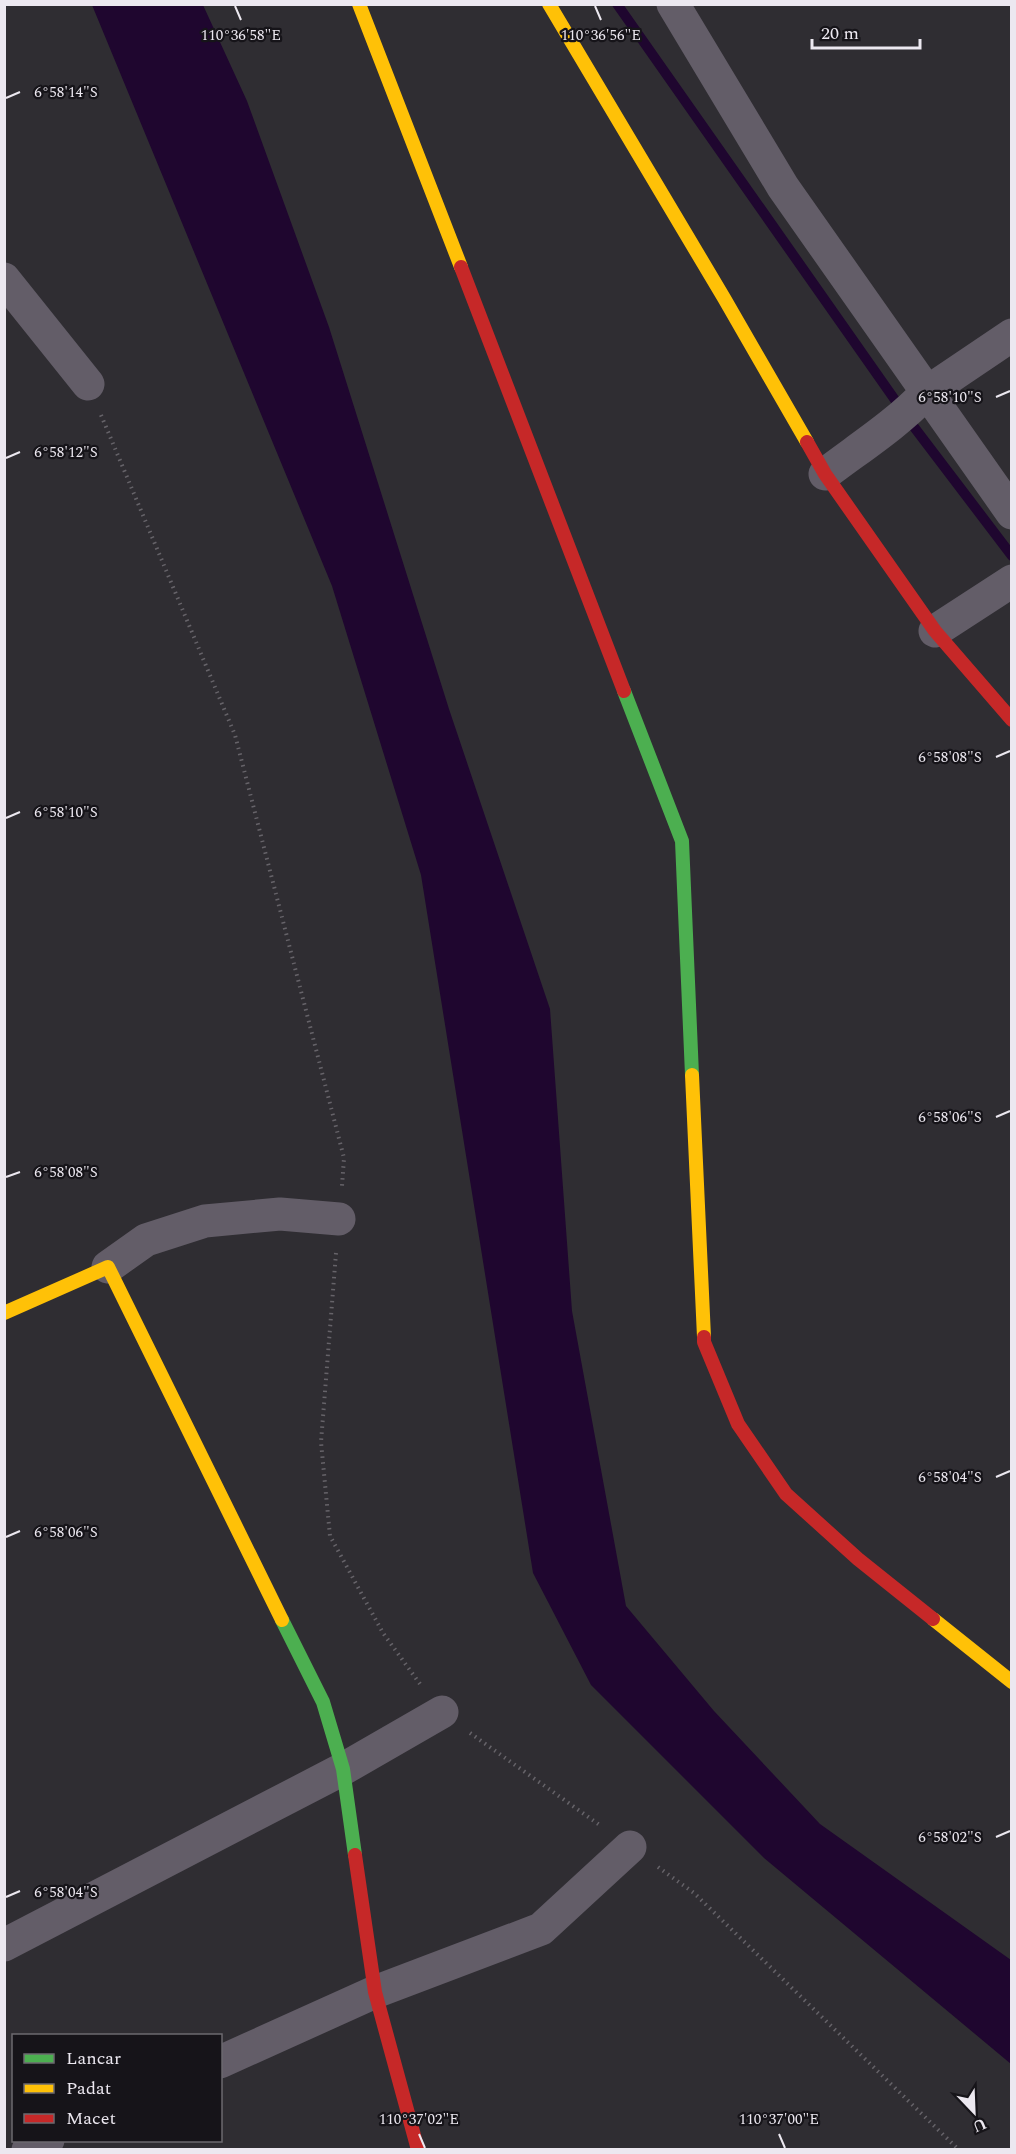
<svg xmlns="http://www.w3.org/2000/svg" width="1016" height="2154" font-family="Spectral,serif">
<rect width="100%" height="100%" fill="#2f2d32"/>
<path fill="#1f062f" d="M92 5H203L247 101 329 327 449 709 550 1009 572 1311 626 1606 714 1711 820 1824 1011 1960V2064L764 1858 591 1685 533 1573 421 875 332 586Z"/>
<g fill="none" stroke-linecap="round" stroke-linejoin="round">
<path stroke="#1f062f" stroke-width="10" d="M617 4 914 427 1012 556"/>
<path stroke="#666369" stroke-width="4" stroke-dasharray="1.5 4.5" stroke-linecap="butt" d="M101 415 235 735 344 1158 342 1186
M336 1253 321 1442 330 1536 383 1633 420 1684
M470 1733 601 1826
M658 1867 694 1893 959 2150"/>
<path stroke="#635d68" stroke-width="33" d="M673 4 783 187 1012 513
M4 279 88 384
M825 474C859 448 897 424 926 393L1012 335
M935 631 1012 581
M108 1267 146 1240 205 1221 280 1214 339 1219
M4 1945 343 1769 442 1712
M220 2062 375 1992 541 1929 630 1847
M28 2150 48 2140"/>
<path stroke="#4caf50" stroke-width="14" d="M624 691 682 841 692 1075
M282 1620 323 1702 343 1769 355 1855"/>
<path stroke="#ffc107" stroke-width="14" d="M359 4 461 267
M549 4 724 298 807 442
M692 1075 704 1337
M4 1313 108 1267 282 1620
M933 1619 1012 1682"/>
<path stroke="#c62828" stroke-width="14" d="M461 267 624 691
M807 442 825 474 935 631 1012 720
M704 1337V1342L738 1424 786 1494 858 1559 933 1619
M355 1855 375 1992 418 2150"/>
</g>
<path fill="none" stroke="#ece8f0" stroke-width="2" d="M235 6 241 20M595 6 601 20M6 98 20 92M996 397 1010 391M6 458 20 452M996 757 1010 751M6 818 20 812M996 1117 1010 1111M6 1177 20 1172M996 1477 1010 1471M6 1537 20 1531M996 1837 1010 1831M6 1897 20 1891M419 2134 425 2148M779 2134 785 2148"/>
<g font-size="15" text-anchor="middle" fill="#ece8f0" stroke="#161419" stroke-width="4.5" stroke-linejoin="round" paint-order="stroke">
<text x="241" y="40">110°36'58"E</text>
<text x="601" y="40">110°36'56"E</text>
<text x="66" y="97">6°58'14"S</text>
<text x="950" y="402">6°58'10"S</text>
<text x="66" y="457">6°58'12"S</text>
<text x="950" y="762">6°58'08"S</text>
<text x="66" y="817">6°58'10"S</text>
<text x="950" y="1122">6°58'06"S</text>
<text x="66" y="1177">6°58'08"S</text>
<text x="950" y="1482">6°58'04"S</text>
<text x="66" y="1537">6°58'06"S</text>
<text x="950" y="1842">6°58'02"S</text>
<text x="66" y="1897">6°58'04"S</text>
<text x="419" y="2124">110°37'02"E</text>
<text x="779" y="2124">110°37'00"E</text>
</g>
<rect width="1016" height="2154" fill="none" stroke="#ece8f0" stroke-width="12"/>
<rect x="12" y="2034" width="210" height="108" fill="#161419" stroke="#6c696f" stroke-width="1.5"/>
<rect x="24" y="2054" width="30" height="9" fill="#4caf50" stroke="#6c696f" stroke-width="1.5"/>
<text x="66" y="2064" font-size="18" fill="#ece8f0">Lancar</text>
<rect x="24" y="2084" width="30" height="9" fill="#ffc107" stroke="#6c696f" stroke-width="1.5"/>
<text x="66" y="2094" font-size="18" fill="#ece8f0">Padat</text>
<rect x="24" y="2114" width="30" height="9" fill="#c62828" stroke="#6c696f" stroke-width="1.5"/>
<text x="66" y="2124" font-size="18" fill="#ece8f0">Macet</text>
<g transform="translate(974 2112) rotate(157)" stroke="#161419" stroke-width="4.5" paint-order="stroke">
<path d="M0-4.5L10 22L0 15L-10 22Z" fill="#ece8f0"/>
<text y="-9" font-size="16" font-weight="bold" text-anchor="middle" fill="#ece8f0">U</text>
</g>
<path d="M812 39v9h108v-9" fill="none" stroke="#ece8f0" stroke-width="3"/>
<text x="821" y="39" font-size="18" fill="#ece8f0" stroke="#161419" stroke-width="4.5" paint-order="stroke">20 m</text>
</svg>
